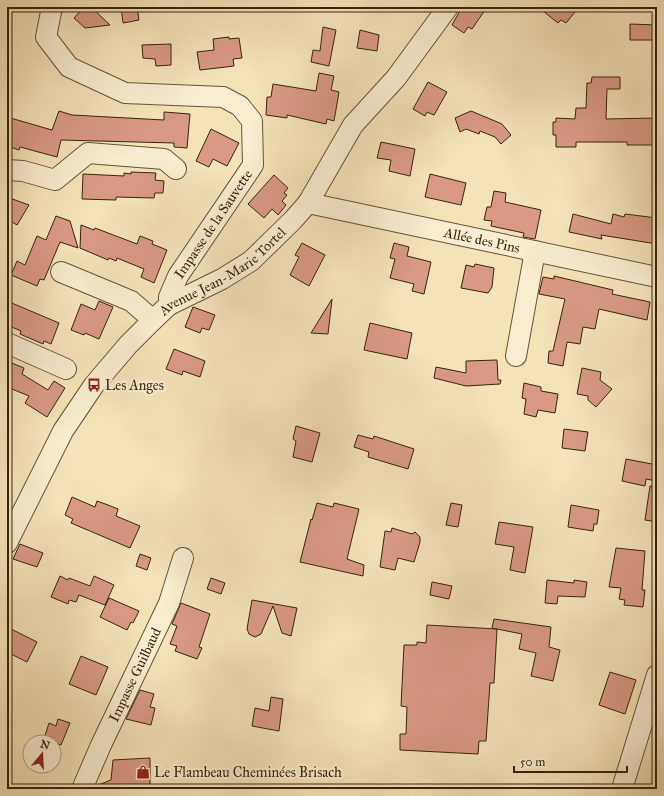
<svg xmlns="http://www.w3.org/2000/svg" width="664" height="796" font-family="'IM FELL Great Primer',serif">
<rect width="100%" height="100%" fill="#f4e3b7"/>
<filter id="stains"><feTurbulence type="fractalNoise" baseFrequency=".005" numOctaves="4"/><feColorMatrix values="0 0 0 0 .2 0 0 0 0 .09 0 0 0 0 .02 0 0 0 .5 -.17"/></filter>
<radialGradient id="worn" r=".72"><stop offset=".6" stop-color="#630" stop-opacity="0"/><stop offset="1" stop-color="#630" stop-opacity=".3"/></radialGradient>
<path fill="#d99983" stroke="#35240c" d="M84 7H91L110 25 85 28 74 18Z
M121 7H137L139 20 123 23Z
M462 7H487L472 29 468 27 464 33 452 25Z
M538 7H579L566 23 561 20 558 23Z
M630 24 657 25V40H630Z
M323 27 336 30 329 66 311 62 313 50 320 51Z
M360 30 379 35 377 51 357 48Z
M229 37V39L239 38 242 58 233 59 234 66 200 70 197 52 214 50 213 39Z
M171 44V65L156 66 155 59 143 58 142 45Z
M319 73 334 76 331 90 339 92 334 121 327 119 326 124 287 115V118L266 115 267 97H271L273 84 316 91Z
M592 77H620V89H607L606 119 657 118V141H653V145H627V142H576V147H556V135H553V122H556V118L575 119 576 108H586L587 83H591Z
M428 82 447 92 434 115 427 112 425 116 413 109Z
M59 111 72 115 164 120V112L190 114 187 148 174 147V143L61 140 57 157 20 147 19 150 7 146V117L52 130Z
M471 111 502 124 511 135 501 144 495 137 480 131 479 134 466 129 460 132 455 118Z
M211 129 239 143 227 166 213 159 209 167 196 161Z
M381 142 415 149 410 176 389 171 391 160 377 158Z
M131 172 156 173 155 180 164 181 163 193H155L154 198 116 197V200L82 199 83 174 124 176V173L131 174Z
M430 174 466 183 461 205 425 197Z
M274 175 288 188 284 193 287 195 282 201 286 205 278 215 272 209 264 218 248 204Z
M494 191 506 193 505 202 541 210 535 239 523 237 524 233 491 226 492 221 484 220 487 207H491Z
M7 197 29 205 17 225 7 219Z
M573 214 611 224 613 214 624 217 625 214 657 218V244L601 235 602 239 569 232Z
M56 216 70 221 78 248 60 242 44 280 40 279 37 286 11 275 17 261 25 265 37 236 46 240Z
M81 225 94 230 95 228 137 244 140 236 153 241 152 244 167 250 154 283 141 277 144 269 117 258 116 261 109 258 108 260 80 248Z
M302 243 325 255 309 286 290 275 299 257 295 255Z
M394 243 409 247 407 256 431 262 424 294 412 291 414 284 390 278 395 259 390 258Z
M475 264 494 268 492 287 488 293 461 288 466 265 474 267Z
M554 276 613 290 612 294 650 302 647 320 599 309 595 329 583 327 580 344 567 342 563 366 548 363 549 351H553L565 299 539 294 543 277 554 279Z
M332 299 328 334 311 333Z
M7 301 59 323 51 344 44 341 43 344 20 334 21 331 7 325Z
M99 301 113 307 99 339 85 333 84 335 71 330 81 304 95 310Z
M193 307 215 315 209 330 202 328 200 333 185 327Z
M370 323 412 333 407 359 364 350Z
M174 349 205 361 200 377 183 371 182 375 166 369Z
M497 360 498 380H501L500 384 466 386 434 378 436 367 466 373V361Z
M7 361 24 368 22 374 48 390 54 381 65 388 47 417 25 403 29 396 7 387Z
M582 368 601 372 600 380 612 389 596 407 588 400V396L577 394Z
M524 383 541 387V391L558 394 555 413 538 410 536 417 524 414 526 399 522 398Z
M296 426 320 433 312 462 293 457 296 441 293 439Z
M564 429 588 432 585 451 562 448Z
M358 435 373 439 374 436 414 449 408 469 368 457 369 452 354 447Z
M626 459 657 465V481L646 479 645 486 622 481Z
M650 486H657V522L645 520Z
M72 497 95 507 97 501 108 505 118 509 116 516 140 526 130 548 71 523 73 519 65 515Z
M317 503 333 507 334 503 359 509 347 559 364 565 363 576 300 562 311 519 312 520Z
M451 503 462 505 458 527 446 525Z
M571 505 599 510 597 524H594L593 531 568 527Z
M499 522 533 527 525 573 510 570 514 547 495 544Z
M392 528 412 534 415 532 420 537V542L414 562 398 558 395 570 380 567 385 531 391 532Z
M20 544 43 553 37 567 13 559Z
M616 548 645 551 642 590H645L643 607 624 605 625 600 619 599 621 588 609 587Z
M140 554 151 558 147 570 136 566Z
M60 576 68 580 69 578 90 586 94 576 114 585 105 605 79 595 76 602 69 600 68 604 51 597Z
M211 578 225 583 221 594 207 589Z
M547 580 574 583V580L587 582 585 597 558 596 557 604 545 603Z
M432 582 452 586 449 599 430 595Z
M109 598 139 611 133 623 131 622 127 630 100 617Z
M252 600 297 608 291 636 282 633 273 606 261 634 255 637 249 634 247 629Z
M181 603 210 614 199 647 202 648 197 659 175 651 177 646 170 644 177 626 172 624Z
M494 619 551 627 549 647 560 650 553 681 531 676 536 653 519 649 522 634 497 629 494 683H490L486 741H479L478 754 400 750V734H406L407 707 401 706 404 645H417V642L426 643 427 625 497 629 492 628Z
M7 627 37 642 27 662 9 653 11 649 7 647Z
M81 656 108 667 96 695 69 684Z
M610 672 636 680 625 714 599 705Z
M140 690 154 694 150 707 155 708 151 725 126 719Z
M271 697 283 699 279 731 252 726 255 708 269 711Z
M58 719 70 723 61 745 44 739 49 723 56 726Z
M150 758V787L95 789 96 786 111 780 113 760Z"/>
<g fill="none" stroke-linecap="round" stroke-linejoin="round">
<g stroke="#655437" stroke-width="22">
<g id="minor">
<path d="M52 7 46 37 69 67 125 93 223 97 240 106 252 121 253 165 178 276 169 297V305"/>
<path d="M7 170 23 171 55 180 88 153 164 159 176 169"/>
<path id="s1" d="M308 203 657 277"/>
<path d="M61 272 131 301 153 320"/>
<path d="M7 343 66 369"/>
<path d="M516 356 535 251"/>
<path id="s2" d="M7 543 63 431 94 385 128 345 153 320 169 305 222 279 251 261 293 220 308 203 353 125 396 78 448 7"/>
<path id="s3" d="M82 789 101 745 169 603 183 558"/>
<path d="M622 789 657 675"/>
</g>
</g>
<use href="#minor" stroke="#f8edd0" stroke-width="20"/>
</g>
<defs>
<g id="bus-bare" transform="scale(1.08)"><path d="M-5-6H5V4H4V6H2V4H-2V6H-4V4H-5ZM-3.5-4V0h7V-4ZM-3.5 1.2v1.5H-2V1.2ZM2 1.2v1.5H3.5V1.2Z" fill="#8f2418" stroke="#f8edd0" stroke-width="2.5" paint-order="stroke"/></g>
<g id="shop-bare" transform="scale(1.08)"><path d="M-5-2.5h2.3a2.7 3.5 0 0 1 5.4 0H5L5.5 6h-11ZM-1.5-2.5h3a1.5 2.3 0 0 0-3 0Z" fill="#8f2418" stroke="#f8edd0" stroke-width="2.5" paint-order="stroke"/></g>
</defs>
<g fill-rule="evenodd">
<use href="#bus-bare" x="94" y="385"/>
<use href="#shop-bare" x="143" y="772"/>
</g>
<g text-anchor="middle" stroke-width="4" stroke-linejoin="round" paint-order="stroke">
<g font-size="14" fill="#35240c" stroke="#f8edd0">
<text transform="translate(213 224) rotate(-56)" y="5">Impasse de la Sauvette</text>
<text dy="5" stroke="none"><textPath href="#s1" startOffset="178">Allée des Pins</textPath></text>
<text dy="5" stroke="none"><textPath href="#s2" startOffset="354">Avenue Jean-Marie Tortel</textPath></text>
<text dy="5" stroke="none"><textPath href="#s3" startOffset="126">Impasse Guilbaud</textPath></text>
</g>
<g font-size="14" fill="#35240c" stroke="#f8edd0" text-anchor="start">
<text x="105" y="390">Les Anges</text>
<text x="154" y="777">Le Flambeau Cheminées Brisach</text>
</g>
</g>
<rect width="664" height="796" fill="none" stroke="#f4e3b7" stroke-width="24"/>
<rect x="8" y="8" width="648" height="780" fill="none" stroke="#35240c" stroke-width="2"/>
<rect x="12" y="12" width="640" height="772" fill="none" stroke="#35240c"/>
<g transform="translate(42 754) rotate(18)"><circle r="19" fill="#f8edd0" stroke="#aa9d82"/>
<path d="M0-3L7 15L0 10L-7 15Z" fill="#8f2418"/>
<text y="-6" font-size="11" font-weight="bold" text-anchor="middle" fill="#35240c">N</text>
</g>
<path d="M514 766v6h113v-6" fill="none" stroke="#35240c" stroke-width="2"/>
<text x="520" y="766" font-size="12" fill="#35240c" stroke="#f8edd0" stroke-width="3" paint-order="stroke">50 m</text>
<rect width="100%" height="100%" filter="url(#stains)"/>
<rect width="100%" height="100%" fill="url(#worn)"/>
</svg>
